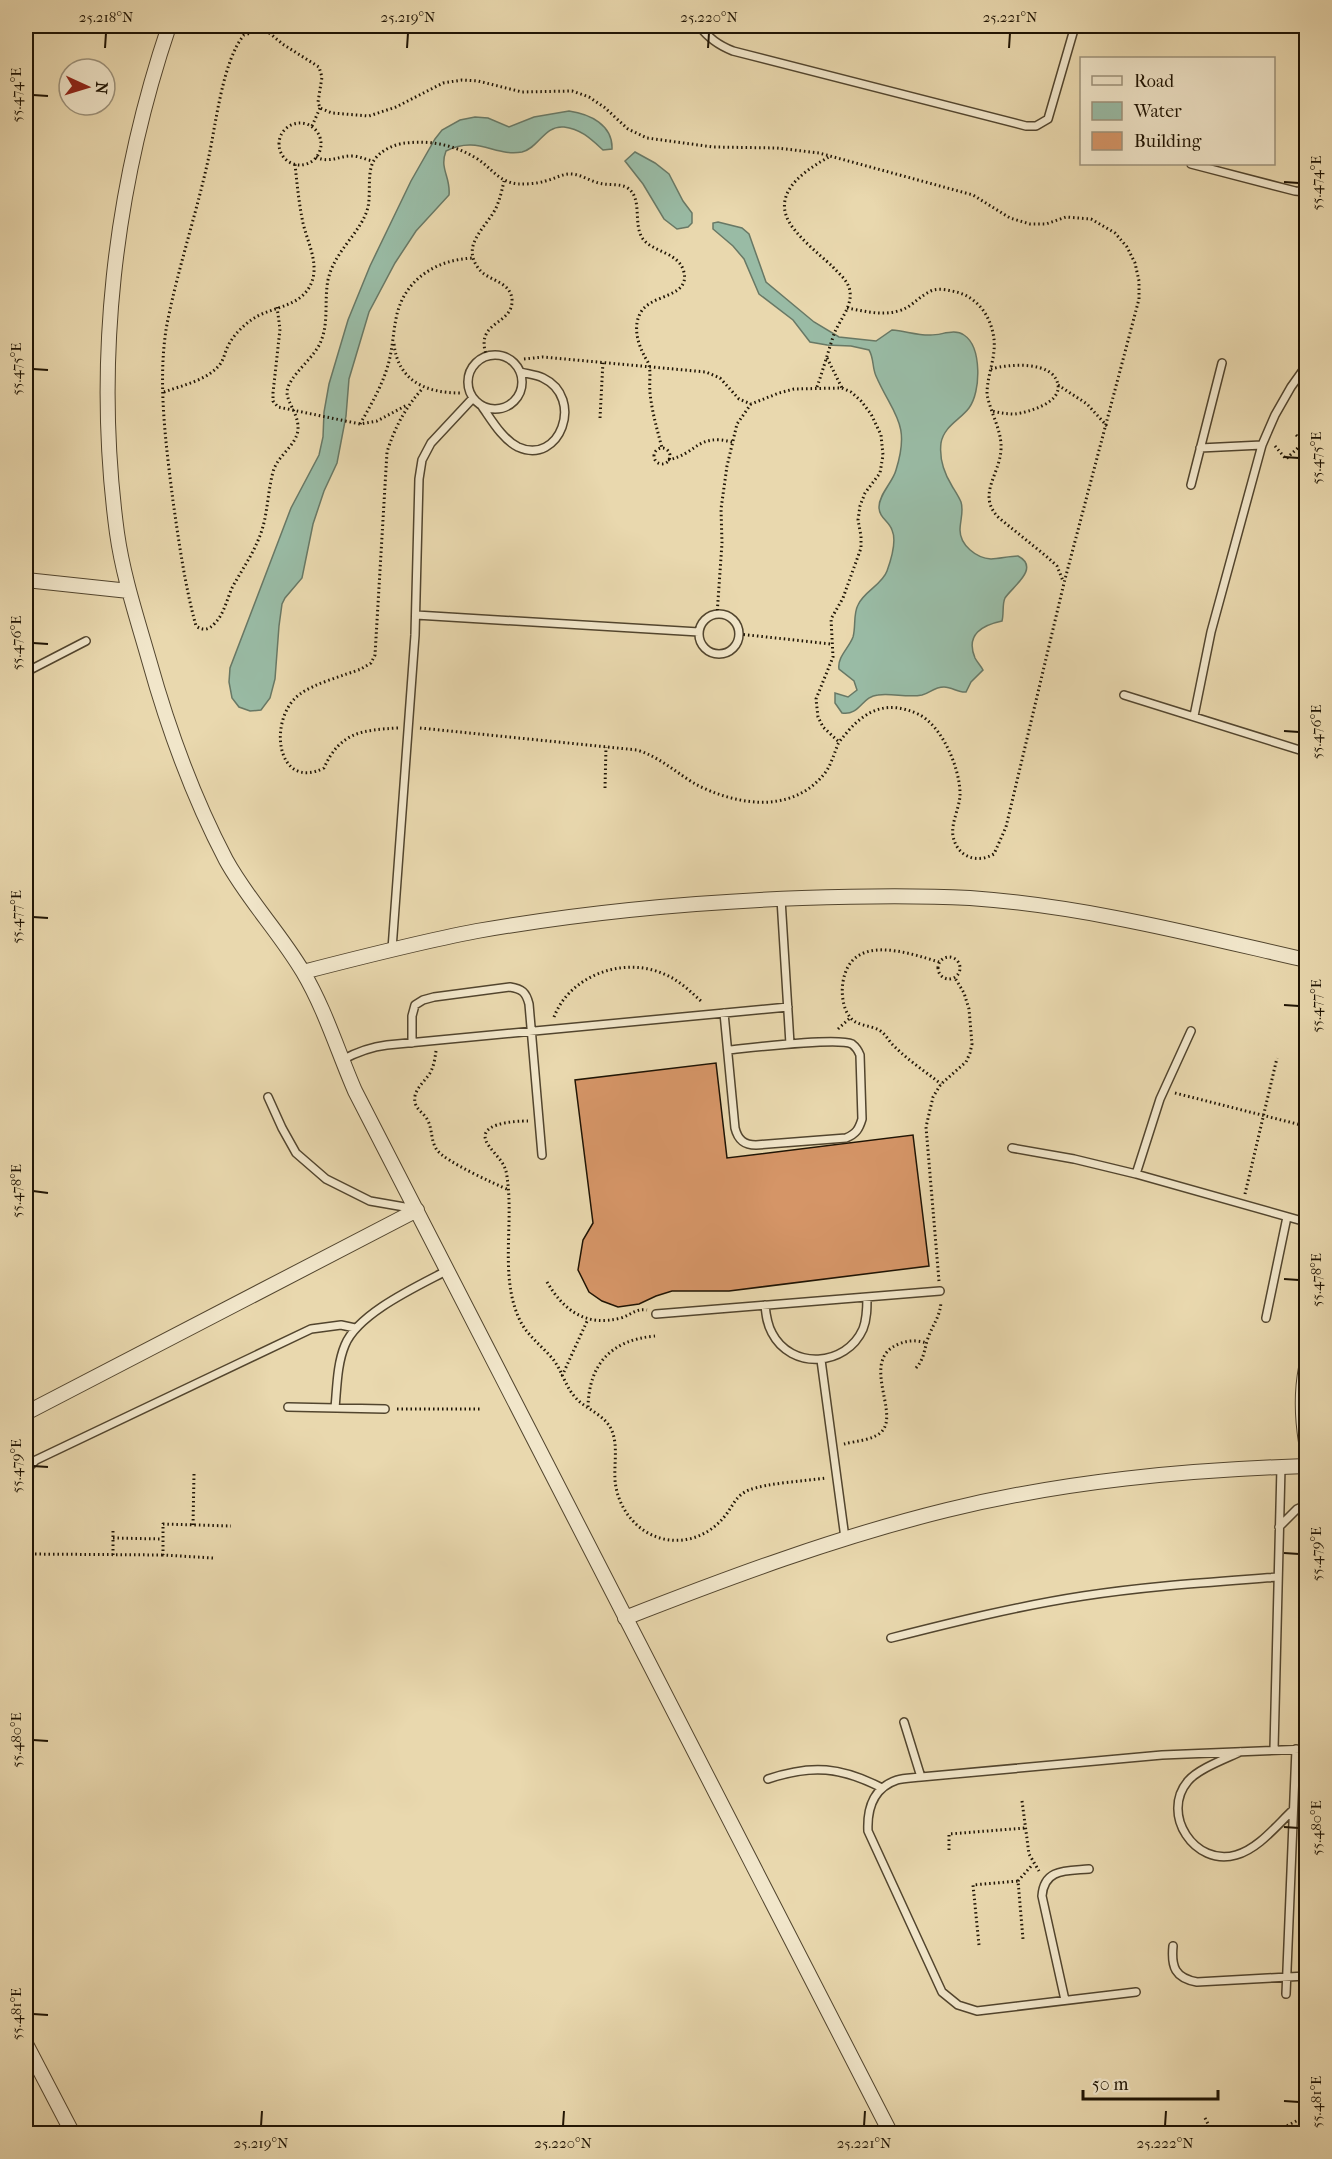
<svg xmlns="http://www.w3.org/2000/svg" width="1332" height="2159" font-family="'IM FELL French Canon',serif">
<rect width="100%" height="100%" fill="#e9d8ae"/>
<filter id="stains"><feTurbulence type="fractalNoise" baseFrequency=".00333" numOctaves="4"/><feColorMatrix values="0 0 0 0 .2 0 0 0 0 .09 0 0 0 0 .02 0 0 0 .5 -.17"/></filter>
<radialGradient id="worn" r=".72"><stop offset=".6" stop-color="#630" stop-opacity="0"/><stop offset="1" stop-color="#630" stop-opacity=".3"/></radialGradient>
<path fill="#99bba5" stroke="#687865" stroke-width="1.5" d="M569 111C590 114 613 125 612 149L603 150C591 139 581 129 564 127 544 125 539 148 522 152 495 157 478 135 446 151 439 169 451 177 449 195L416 231 395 263 369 312 349 379 346 416 337 463 324 491 313 524 302 578 285 598 282 604 279 626 275 679 270 698 261 710 250 711 239 707 232 698 229 682 230 668 291 508 319 455 323 437 324 412 329 384 348 320 370 266 411 181 435 139 442 130 460 120 475 117 488 118 509 127 534 117Z
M635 152 655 163 669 174 683 201 692 213V223L688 227 677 229 664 219 643 184 625 161Z
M718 222 742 228 749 234 766 282 814 322 839 337 876 341 892 330C905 331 916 335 929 335 940 336 954 328 964 335 982 347 981 392 969 408 960 420 944 426 941 443 939 459 944 473 952 486 955 491 959 497 961 502 964 511 960 521 960 530 960 545 976 558 991 559 999 559 1009 556 1018 556 1041 568 1012 587 1005 598 1002 604 1004 614 1002 621 983 625 965 634 975 658 977 662 981 666 983 670L971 682 966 692C959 693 952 687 944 687 934 687 930 693 922 695 908 698 892 693 878 695 862 696 860 716 842 713L835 703V693L848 697 857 690 854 681 839 669C837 657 849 648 853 637 856 627 853 614 858 605 864 591 882 585 887 571 891 560 897 541 892 530 889 521 879 518 879 507 879 494 893 482 896 470 911 423 893 415 876 376 872 367 874 358 869 350L851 346 827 345 810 342 793 320 759 294 744 259 733 246 713 229V223Z"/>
<path fill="#d59567" stroke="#1f1404" stroke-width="1.5" d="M716 1063 727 1158 913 1135 929 1266 729 1291H672L656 1296 639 1304 618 1307 602 1301 589 1292 578 1270 583 1240 593 1223 575 1080Z"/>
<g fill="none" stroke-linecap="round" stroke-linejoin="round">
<g stroke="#52452e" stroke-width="10">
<path id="service" d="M699 26C709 38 718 45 733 51L1026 126H1036L1048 119 1075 26
M1191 164 1295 191 1306 192
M468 382a27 27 0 1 1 54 0a27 27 0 1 1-54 0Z
M481 405C491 419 502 439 518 447 560 466 585 398 543 378 537 375 528 374 520 372
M1200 448 1262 445
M1191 485 1222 363
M699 634a20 20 0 1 1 40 0a20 20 0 1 1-40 0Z
M416 615 699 632
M26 672 86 641
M1124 695 1306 752
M1194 716 1211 632 1262 445 1275 415 1291 387 1306 366
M781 899 790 1044
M392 949 415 635 419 479 422 460 431 443 473 398
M724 1013 735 1128C738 1140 744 1145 756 1145L846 1138C856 1134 859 1129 862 1119L860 1055C858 1050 856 1047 852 1044 838 1037 749 1048 728 1050
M412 1043V1016L415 1005 423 1000 434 997 510 987C522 989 526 992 529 1004L542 1155
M342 1060C357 1052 370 1047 387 1045L788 1007
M268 1097 282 1128 296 1153 326 1179 370 1201 416 1209
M1012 1148 1074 1159 1136 1174 1306 1222
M1136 1174 1160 1099 1191 1031
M765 1305C766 1315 767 1324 772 1333 791 1370 846 1367 863 1329 867 1319 867 1308 867 1297
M656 1314 940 1291
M1266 1318 1287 1217
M821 1360 845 1538
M288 1407 385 1409
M335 1408C337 1387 337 1364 345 1345 358 1313 418 1286 448 1270
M26 1470 36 1460 311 1329 341 1325 355 1328
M1279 1527 1297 1509 1306 1505
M891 1638C954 1622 1018 1606 1083 1596 1147 1586 1213 1582 1278 1577
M904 1722 921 1777
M1274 1749 1281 1467
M1240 1752C1225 1759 1198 1769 1188 1781 1160 1814 1195 1867 1236 1855 1258 1849 1276 1826 1293 1810
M768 1779C812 1764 841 1767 882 1788
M1173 1946C1171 1967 1175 1978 1197 1982L1306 1976
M1136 1992 977 2011 958 2005 942 1992 868 1831C867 1809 873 1788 897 1780 904 1778 913 1778 921 1777L1162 1755 1306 1749
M1286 1994 1296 1749
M1065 2000 1042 1896C1044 1868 1067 1871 1089 1869"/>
</g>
<g stroke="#52452e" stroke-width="16">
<path id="minor" d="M169 26C114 189 94 363 117 533 123 576 137 618 149 660 168 728 193 797 226 860 248 900 280 933 303 972 325 1009 338 1052 355 1091L891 2134
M26 580 129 591
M303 972C361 957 419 942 477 931 585 912 693 902 802 898 858 896 914 895 970 898 1085 906 1196 935 1306 960
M1306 1368C1301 1394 1302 1417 1306 1442
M26 1413 417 1210
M625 1618C730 1577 837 1537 947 1510 1065 1481 1185 1470 1306 1466
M26 2044 73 2134"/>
</g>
<path stroke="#1f1404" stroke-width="3" stroke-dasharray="1.5 3" stroke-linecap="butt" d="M279 144a21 21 0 1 1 42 0a21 21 0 1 1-42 0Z
M312 126 320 108
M316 157C330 164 340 155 354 156 361 157 367 160 373 161
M277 307 280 329 273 393V401L278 407 360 424 377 421 407 405
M847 308C864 311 881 316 898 311 911 308 917 298 929 292 935 288 944 289 952 291 976 295 991 315 994 339 996 358 987 375 987 394 990 412 1002 430 1001 449 1000 475 976 495 999 518L1046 556 1057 566 1063 581
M394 344C398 381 426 393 460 393
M487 357C473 320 514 326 512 299 510 281 488 281 479 269 460 245 486 228 496 208 500 199 502 190 504 181
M827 358 842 388
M524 359 543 357 706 372 720 378 739 399 751 404 779 393 794 389 842 388 851 392 861 401 871 414 881 435 883 455 880 473 865 493 860 506 858 520 861 536V548L843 598 831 619 833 657 816 699 818 717 823 727 839 742
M991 369C1008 364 1054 360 1058 385 1061 403 1029 412 1015 414 1007 414 1000 413 992 411
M1058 385 1087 404 1107 426
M817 387C823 370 828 352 834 334 839 321 852 307 850 292 849 281 839 274 832 266 819 254 791 232 786 215 777 188 809 168 829 157
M164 392C183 385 209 380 221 363 224 358 225 352 228 346 232 338 238 331 245 325 263 308 286 310 302 296 309 290 313 282 314 272 315 255 307 240 303 223 299 204 297 184 295 164
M600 418 603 361
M360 424C371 405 382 386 388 365 393 348 393 331 397 314 406 278 438 259 474 258
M1296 435 1306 444
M1275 446 1286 459 1304 442
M654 456a8 8 0 1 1 16 0a8 8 0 1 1-16 0Z
M668 460C697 454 697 433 732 442
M717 615 722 543 721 509 727 466 737 424 751 404
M739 634 831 644
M398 728C362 730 340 732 324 768 276 792 267 718 300 694 313 684 345 675 361 669L371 663 375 655 387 452C395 427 405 408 423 388
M420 728 637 750C659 757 673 770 692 782 714 795 745 804 770 802 792 800 811 791 825 773 831 765 834 754 838 744 841 739 845 735 849 730 869 708 889 701 918 714 942 725 961 770 960 796 959 809 951 823 953 836 957 857 977 864 994 854L1006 827 1064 583 1139 299V281L1135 263 1127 247 1115 233 1091 219 1066 217 1046 224H1030L1010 218 973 195 819 153 777 148 713 147 647 138 628 129 604 107 589 97 572 91 522 92 478 81 462 80 443 83 396 107 369 116 332 113 320 108 318 102 322 77 319 67 284 45 268 32 257 31 244 35C223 60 216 123 209 156 197 212 178 268 167 324 157 380 166 445 173 501 179 543 185 586 196 626 203 631 209 630 215 623 224 614 227 599 232 588 241 571 252 556 259 538 268 517 267 494 273 472 277 456 296 446 298 430 299 414 287 403 287 392 288 376 315 358 321 341 329 322 324 300 328 280 334 251 362 232 368 207 371 193 367 175 373 162 379 151 394 144 406 143 431 140 454 145 476 158 491 167 498 182 518 184 526 184 537 184 545 181 555 179 563 173 572 174 583 175 593 183 604 184 611 185 619 184 626 187 644 197 632 224 643 239 653 252 676 252 683 269 693 298 652 293 641 312 633 325 637 342 644 355 645 358 648 361 649 365 651 373 649 384 650 393 652 412 657 429 662 448
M605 788 606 747
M938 968a11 11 0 1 1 22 0a11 11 0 1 1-22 0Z
M939 962C906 952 851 933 843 982 841 993 843 1009 850 1017 856 1026 870 1025 879 1030 886 1034 889 1042 895 1047 909 1061 926 1072 941 1084
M554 1017C570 975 624 956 664 974 679 980 690 991 702 1002
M838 1029 850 1018
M436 1051C435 1058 434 1066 430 1073 425 1081 417 1087 415 1096 413 1108 422 1111 427 1119 433 1129 430 1140 437 1150 446 1162 493 1183 509 1190
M1175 1093 1301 1125
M528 1121C515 1121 472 1123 489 1146 496 1156 506 1163 507 1177 514 1222 500 1274 518 1316 525 1334 540 1344 552 1358 562 1370 565 1386 575 1397 586 1410 605 1414 612 1431 618 1446 614 1464 615 1480 617 1506 635 1531 660 1538 684 1545 709 1536 725 1516 733 1506 736 1495 749 1490 767 1483 805 1481 826 1478
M1245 1194 1277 1058
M939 1281 926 1127 933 1097 941 1084 966 1062 970 1053 972 1044 969 1009 964 993 955 978
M547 1282C564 1311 586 1327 621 1318 631 1315 636 1308 647 1310
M916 1368C925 1358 924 1349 928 1338 933 1324 940 1317 941 1302
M562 1376 588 1319
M588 1407C589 1364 611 1340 655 1336
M397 1409H480
M844 1444C855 1441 876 1440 883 1430 898 1410 860 1359 899 1344 908 1340 917 1340 927 1343
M193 1525 194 1474
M113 1538 162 1539
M26 1554 163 1555
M113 1555V1528
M213 1558 163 1555V1524L231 1526
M1022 1801 1029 1854 1039 1871
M949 1850V1834L1025 1828
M1018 1881 1033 1864
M979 1945 973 1885 1018 1881 1023 1939
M1205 2118 1213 2134
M1271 2134 1306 2116"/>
<use href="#service" stroke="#f1e6ca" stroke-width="7"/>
<use href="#minor" stroke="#f1e6ca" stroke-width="14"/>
</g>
<path fill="none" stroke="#1f1404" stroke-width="2" d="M105 48 106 33M407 48 408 33M708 48 709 33M1009 48 1010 33M33 95 48 96M1284 182 1299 183M33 369 48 370M1284 457 1299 458M33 643 48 644M1284 731 1299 732M33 917 48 918M1284 1005 1299 1006M33 1191 48 1193M1284 1279 1299 1280M33 1466 48 1467M1284 1553 1299 1554M33 1740 48 1741M1284 1827 1299 1828M33 2014 48 2015M1284 2101 1299 2102M261 2126 262 2111M563 2126 564 2111M864 2126 865 2111M1165 2126 1166 2111"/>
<rect width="1332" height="2159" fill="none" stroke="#e9d8ae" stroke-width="66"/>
<rect x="1080" y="57" width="195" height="108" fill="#f1e6ca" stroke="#9d927b" stroke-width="1.5"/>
<rect x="1092" y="76" width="30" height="9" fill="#f1e6ca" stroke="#9d927b" stroke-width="1.5"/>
<text x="1134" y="87" font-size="18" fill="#1f1404">Road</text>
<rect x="1092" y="102" width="30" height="18" fill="#99bba5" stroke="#9d927b" stroke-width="1.5"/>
<text x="1134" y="117" font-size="18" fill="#1f1404">Water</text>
<rect x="1092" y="132" width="30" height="18" fill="#d59567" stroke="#9d927b" stroke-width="1.5"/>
<text x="1134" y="147" font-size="18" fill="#1f1404">Building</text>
<g transform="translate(87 87) rotate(94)"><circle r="28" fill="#f1e6ca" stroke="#9d927b" stroke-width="1.5"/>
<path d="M0-4.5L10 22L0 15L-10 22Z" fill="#8f2418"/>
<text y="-9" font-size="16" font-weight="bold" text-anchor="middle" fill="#1f1404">N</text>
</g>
<path d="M1083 2090v9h135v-9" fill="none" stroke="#1f1404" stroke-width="3"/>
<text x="1092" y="2090" font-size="18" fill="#1f1404" stroke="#f1e6ca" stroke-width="4.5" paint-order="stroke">50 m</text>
<rect x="33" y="33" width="1266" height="2093" fill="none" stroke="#1f1404" stroke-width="2"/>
<g font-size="15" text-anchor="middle" fill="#1f1404">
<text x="106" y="22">25.218°N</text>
<text x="408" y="22">25.219°N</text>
<text x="709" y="22">25.220°N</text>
<text x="1010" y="22">25.221°N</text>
<text transform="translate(16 95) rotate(-90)" y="5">55.474°E</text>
<text transform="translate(1316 183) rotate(-90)" y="5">55.474°E</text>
<text transform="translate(16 369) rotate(-90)" y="5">55.475°E</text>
<text transform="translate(1316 458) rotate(-90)" y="5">55.475°E</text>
<text transform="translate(16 643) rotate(-90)" y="5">55.476°E</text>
<text transform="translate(1316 732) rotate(-90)" y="5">55.476°E</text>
<text transform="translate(16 917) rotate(-90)" y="5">55.477°E</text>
<text transform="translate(1316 1006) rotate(-90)" y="5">55.477°E</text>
<text transform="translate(16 1191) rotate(-90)" y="5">55.478°E</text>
<text transform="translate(1316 1280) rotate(-90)" y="5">55.478°E</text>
<text transform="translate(16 1466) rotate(-90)" y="5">55.479°E</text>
<text transform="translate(1316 1554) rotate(-90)" y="5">55.479°E</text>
<text transform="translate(16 1740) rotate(-90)" y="5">55.480°E</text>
<text transform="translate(1316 1828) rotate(-90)" y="5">55.480°E</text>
<text transform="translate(16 2014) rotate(-90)" y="5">55.481°E</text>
<text transform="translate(1316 2102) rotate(-90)" y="5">55.481°E</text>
<text x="261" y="2148">25.219°N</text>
<text x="563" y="2148">25.220°N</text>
<text x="864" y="2148">25.221°N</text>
<text x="1165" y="2148">25.222°N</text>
</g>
<rect width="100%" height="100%" filter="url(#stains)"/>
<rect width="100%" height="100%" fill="url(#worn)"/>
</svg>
